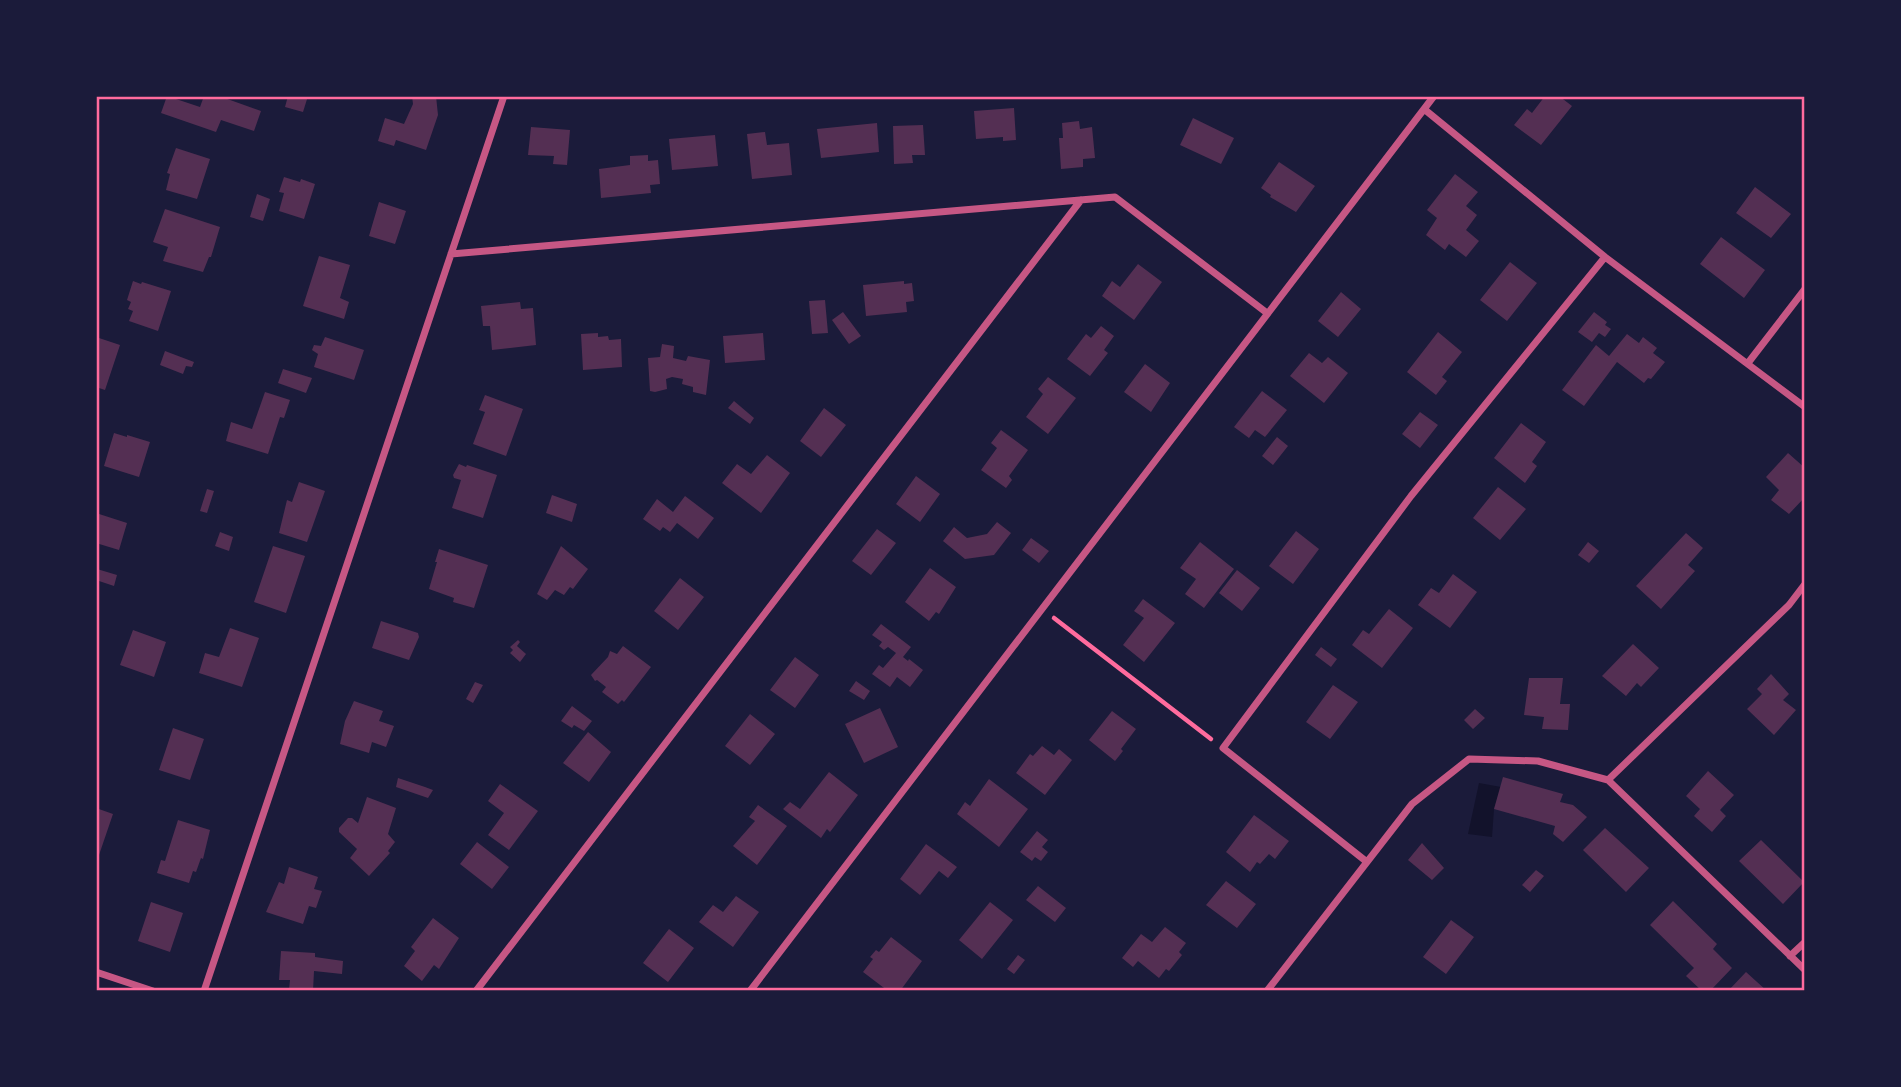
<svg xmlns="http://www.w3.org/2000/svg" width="1901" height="1087" font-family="'Roboto Condensed',sans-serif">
<rect width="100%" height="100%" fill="#1b1b3a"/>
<path fill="#12122b" d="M1479 783 1501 787 1494 809 1492 837 1468 834Z"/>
<path fill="#542f53" d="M167 96 200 107 204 96H219L261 111 254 131 221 120 216 132 161 113Z
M288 96H308L303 112 285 107Z
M412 96H436L438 115 426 150 396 140 394 146 378 141 385 118 404 124 413 104Z
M1545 96H1559L1572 106 1541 145 1514 125 1527 109 1532 113Z
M1014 108 1016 140 1003 141V137L976 139 974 111Z
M1193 118 1234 138 1221 164 1180 145Z
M1079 121 1080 129 1092 127 1095 158 1083 159V167L1061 169 1059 138H1063L1062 123Z
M877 123 879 152 821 158 817 129Z
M923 125 925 155H912L913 163 894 164 893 126Z
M531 127 570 130 567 165 553 164 554 156 528 155Z
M765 132 767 145 789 143 792 175 752 179 747 134Z
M715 135 718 166 672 170 669 139Z
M176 148 210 159 197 199 166 190 170 174 167 173Z
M648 155V161L658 160 660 184 650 185 651 193 601 198 599 169 630 165V156Z
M1279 162 1315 186 1296 212 1270 197 1271 195 1261 188Z
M1455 174 1478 192 1466 206 1477 215 1466 230 1479 241 1466 257 1449 244 1445 250 1426 235 1437 218 1427 210Z
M284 177 300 182 301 179 315 184 304 219 279 211 284 193 279 192Z
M1755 187 1791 214 1771 238 1736 213Z
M257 194 270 199 263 221 250 217Z
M379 202 406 211 395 244 369 236Z
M165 209 220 227 211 257H209L203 272 163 261 168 247 153 242Z
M1721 237 1765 270 1744 298 1700 264Z
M319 256 350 265 340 298 349 302 344 319 303 306Z
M1510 262 1537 283 1507 321 1480 300Z
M1138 264 1162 282 1134 320 1102 296 1112 281 1120 287Z
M133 281 141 284 142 282 171 291 158 331 129 321 133 311 128 309 131 302 127 300Z
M904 281V284L912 283 914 301 906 302 907 312 866 316 863 285Z
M1341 292 1361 309 1338 337 1318 321Z
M825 300 828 333 812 334 809 301Z
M520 302 521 309 533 308 536 345 492 350 490 326H483L481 306Z
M843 312 861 336 849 344 832 320Z
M1594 312 1607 322 1605 325 1611 329 1605 337 1599 333 1592 342 1578 332Z
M1101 326 1114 336 1104 350 1108 353 1090 376 1067 359 1086 334 1091 338Z
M1438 332 1462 352 1442 377 1447 381 1436 395 1407 372Z
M598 333V337L608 336 609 340 621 339 622 367 583 370 581 334Z
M763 333 765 360 725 363 723 336Z
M1627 334 1639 343 1643 337 1657 348 1653 353 1665 362 1651 379 1648 378 1644 383 1617 362 1584 406 1562 390 1596 345 1609 356Z
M96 337 120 345 105 390 96 387Z
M325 337 364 350 354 380 314 367 318 354 312 350 314 345 321 346Z
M662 344 674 346 673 358 686 361 688 356 710 360 706 395 693 392V387L682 384 683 379 672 377 666 379 667 389 655 392 650 391 648 358 660 357Z
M165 351 194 362 192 367 186 366 183 374 160 365Z
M1309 353 1322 363 1328 357 1348 373 1324 403 1290 376Z
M1145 364 1170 383 1151 412 1124 392Z
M283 369 312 378 306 393 278 383Z
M1048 377 1076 398 1048 434 1026 417 1043 394 1038 389Z
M1262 391 1287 410 1265 437 1255 430 1249 438 1234 427Z
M265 392 290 400 284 418 280 417 268 454 226 441 231 422 252 429Z
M485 395 523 409 506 456 473 444 485 412 479 410Z
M734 401 754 418 750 424 728 408Z
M824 408 846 425 821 457 800 441Z
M1420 412 1438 425 1420 448 1402 434Z
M1521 423 1546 442 1532 462 1537 466 1525 483 1494 458Z
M1001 430 1028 450 1009 476 1012 480 1006 488 981 470 997 448 991 443Z
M114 433 127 437V435L150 442 139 477 104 466Z
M1277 437 1288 446 1273 465 1262 456Z
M1788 453 1805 468V497L1789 514 1771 500 1779 490 1766 477Z
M767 455 790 473 761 513 722 483 737 464 751 474Z
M459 464 466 467 467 465 497 475 483 518 452 508 461 480 454 478 453 475Z
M916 476 940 494 920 522 896 504Z
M299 482 325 491 307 542 279 533 287 500 292 502Z
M1498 487 1526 509 1500 540 1473 518Z
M207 489 214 491 207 513 200 511Z
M552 495 577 504 572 522 546 513Z
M685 496 714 518 698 539 677 523 670 532 663 527 660 531 643 519 657 499 673 512Z
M96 513 127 523 119 550 96 543Z
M997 522 1011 533 994 555 965 559 943 541 954 527 967 538 987 534Z
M877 529 896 543 871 575 852 561Z
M1296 531 1319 549 1293 584 1269 566Z
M220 532 233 537 229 551 215 546Z
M1686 533 1703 548 1688 565 1695 571 1661 609 1636 586Z
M1031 538 1049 551 1039 563 1022 550Z
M1200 542 1234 569 1204 608 1185 594 1196 579 1180 568Z
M1588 542 1599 551 1589 563 1578 555Z
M273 546 305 556 286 613 254 602Z
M561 546 588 569 573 589 570 587 564 595 555 590 547 600 537 594Z
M439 549 488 565 474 608 453 602 454 598 429 589 437 562H435Z
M930 568 956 587 939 614 936 612 929 621 905 602Z
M97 569 117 575 114 586 96 580Z
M1237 570 1260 588 1242 611 1219 593Z
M1453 574 1477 592 1450 628 1418 605 1431 588 1439 593Z
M680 578 704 597 678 630 654 611Z
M1143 599 1175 623 1144 662 1123 645 1144 618 1134 611Z
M1389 609 1413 628 1382 668 1352 645 1363 630 1369 634Z
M381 621 418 633 419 637 409 660 372 648Z
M881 624 911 647 903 657 908 661 909 659 923 670 910 687 897 677 890 687 872 674 879 665 883 668 896 653 888 647 884 650 879 646 882 642 872 635Z
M230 628 259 638 242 687 199 673 205 653 219 657Z
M133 630 166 642 154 677 120 665Z
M518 640 520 642 517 646 526 654 520 662 510 653 513 650 510 647Z
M1633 644 1659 668 1641 687 1637 683 1626 696 1602 676Z
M623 646 651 667 624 702 622 700 618 704 602 692 606 687 597 680 595 681 591 675 608 657 610 651 617 654Z
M1321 647 1337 659 1331 667 1315 655Z
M795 657 819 675 795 708 770 690Z
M1771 674 1789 694 1783 700 1796 710 1774 735 1747 709 1762 694 1757 689Z
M1529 678H1563L1560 704H1570L1568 730 1542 729 1544 717 1524 715Z
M856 681 870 691 864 700 849 691Z
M475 682 483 685 473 703 466 699Z
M1333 685 1358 702 1330 739 1306 722Z
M354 701 383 711 379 721 394 726 386 747 372 742 369 753 340 744 345 721Z
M572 706 592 721 584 731 574 725 572 728 561 721Z
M880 708 898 747 864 763 845 724Z
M1475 709 1485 718 1473 729 1464 720Z
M1112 711 1136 729 1121 749 1123 751 1115 761 1089 740Z
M750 714 775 734 750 765 725 746Z
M173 728 204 739 190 780 159 770Z
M588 732 611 752 589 782 563 763Z
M1042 746 1054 755 1059 749 1072 760 1045 795 1016 773 1030 754 1033 756Z
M1708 771 1734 795 1720 810 1726 816 1712 832 1694 816 1700 809 1686 796Z
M829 772 858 795 830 832 827 829 821 838 783 809 790 802 800 809Z
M1503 777 1563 794 1560 802 1573 805 1587 817 1563 842 1553 834 1555 826 1494 809Z
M398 778 425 787 433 790 428 798 396 787Z
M989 779 1028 809 999 847 957 814 965 802 970 806Z
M500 784 538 811 509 850 488 835 504 813 488 801Z
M367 797 396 808 388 834 395 842 388 851 390 853 369 876 350 858 357 849 339 832V828L348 818H352L358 823Z
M758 805 787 826 757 865 733 846 755 821 749 817Z
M96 808 113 814 99 855 96 853Z
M1254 815 1289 841 1275 859 1269 854 1260 864 1257 862 1250 872 1226 852Z
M178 820 210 830 203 859 201 858 196 872 193 871 189 883 157 873 161 860 165 861Z
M1605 828 1649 868 1626 892 1583 850Z
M1037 831 1048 840 1042 847 1048 852 1041 861 1035 857 1032 861 1020 852Z
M1761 840 1804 882 1783 904 1739 861Z
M477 842 509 867 492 889 460 864Z
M1422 843 1444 868 1432 880 1408 860Z
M926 844 957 867 948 878 939 871 920 895 900 879Z
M289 867 318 877 314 889 322 891 316 908 309 906 303 924 266 912 279 882 284 884Z
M1536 870 1544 876 1530 892 1522 885Z
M1226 881 1256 904 1237 928 1206 905Z
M1038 886 1066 908 1055 922 1026 900Z
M736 896 759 912 733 947 699 922 713 905 723 912Z
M1673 901 1717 944 1713 949 1732 968 1710 991H1702L1686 976 1694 968 1650 925Z
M151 902 183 913 170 952 138 941Z
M990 902 1013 920 982 959 959 940Z
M433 918 459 938 439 969 434 965 422 981 404 966 415 951 411 947Z
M1451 920 1474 937 1446 974 1423 957Z
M1165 927 1186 943 1179 952 1182 955 1169 971 1166 969 1159 978 1138 961 1133 967 1122 958 1141 934 1152 942Z
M669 929 694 948 668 982 643 963Z
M891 937 922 961 900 991H888L863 972 873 959 870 957 876 950 879 952Z
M281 951 315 953V957L343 961 342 974 314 971 313 991 289 990 290 980H279Z
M1018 955 1025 960 1014 974 1007 969Z
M1746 972 1767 991H1728Z"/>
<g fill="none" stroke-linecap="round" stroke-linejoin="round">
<path stroke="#ff6b9d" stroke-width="4.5" d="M1054 618 1211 739"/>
<path stroke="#c65784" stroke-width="7" d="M1424 109 1605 257 1805 407
M451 254 1115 197 1267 313
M1748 363 1805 289
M1608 780 1789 605 1805 584
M1367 862 1223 748 1411 496 1605 257
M1790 956 1805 942
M96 972 153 991
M204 991 504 96
M476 991 1081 200
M750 991 1434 96
M1267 991 1412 804 1469 759 1538 761 1608 780 1805 970"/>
</g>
<rect width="1901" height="1087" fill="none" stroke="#1b1b3a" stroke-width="196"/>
<rect x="98" y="98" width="1705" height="891" fill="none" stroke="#ff6b9d" stroke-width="2.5"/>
</svg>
